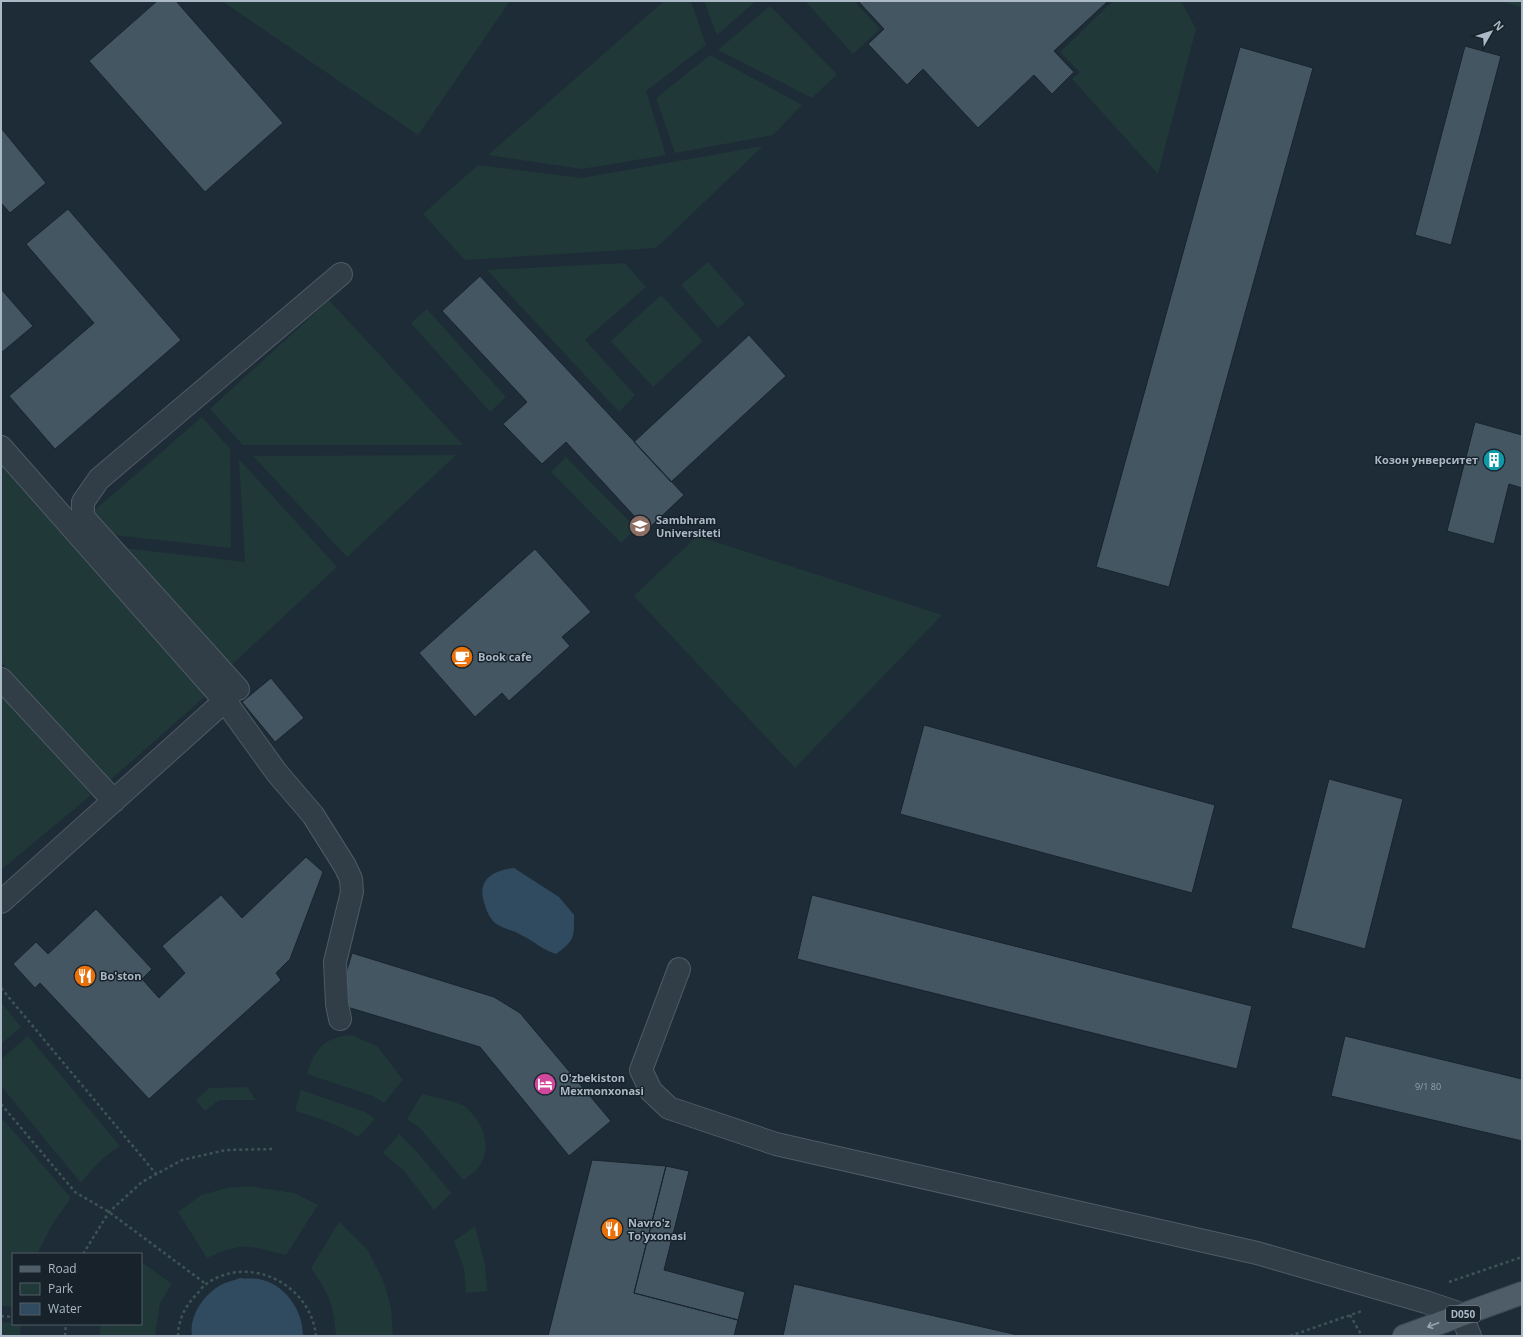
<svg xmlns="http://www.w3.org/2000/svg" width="1523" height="1337" font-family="'Open Sans',sans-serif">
<rect width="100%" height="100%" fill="#1e2c37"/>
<path fill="#203837" d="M222 1H510L418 135Z
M664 1H691L706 45 646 91 666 155 582 169 488 155Z
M704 1H756L717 35Z
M805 1H854L880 29 853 54Z
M1113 1H1179L1182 3 1196 29 1158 174 1072 79 1080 72 1060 52Z
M1498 1H1522V7Z
M770 6 837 74 812 98 718 50Z
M710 55 802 105 773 135 675 153 656 98Z
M763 146 656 248 465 260 423 214 478 165 582 178Z
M708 262 745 304 718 328 681 285Z
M625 263 646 287 585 340 635 395 619 412 487 270Z
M661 295 703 341 653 387 611 341Z
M329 300 463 445H243L210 409Z
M427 309 506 397 490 412 411 323Z
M202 417 230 449 231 548 106 534 89 515Z
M1 442 219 684 107 783 1 662Z
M456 455 347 557 253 456Z
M566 457 636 528 621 543 551 472Z
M239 459 337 567 224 672 115 547 245 562Z
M697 536 942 615 795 768 634 596Z
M1 693 91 795 1 870Z
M1 1002 21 1027 1 1044Z
M351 1035 377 1046 403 1080 384 1103 373 1096 307 1074C315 1049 323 1038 351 1035Z
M28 1036 120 1146C104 1156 93 1167 81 1183L1 1086V1059Z
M247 1087 256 1100H219L205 1111 196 1100 209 1088Z
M301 1090 365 1112 375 1119 358 1137C339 1125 317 1117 295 1111Z
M422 1094C433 1097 456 1101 464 1106 483 1121 494 1147 478 1168 474 1173 468 1176 463 1180L420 1128 407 1119Z
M1 1117 71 1198 53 1223 37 1254H13V1307L1 1306Z
M399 1134 418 1153 451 1193 434 1210 404 1171 383 1153Z
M250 1186 294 1193 318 1205 286 1255C249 1246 244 1241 207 1258L178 1212 201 1195 227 1188Z
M339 1222 367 1249 383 1280 391 1307 393 1336H336C333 1302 330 1296 311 1268Z
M475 1226 485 1265 487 1291 466 1293 464 1268 454 1241Z
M141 1262 172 1284 160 1303 155 1336H99L101 1324H141Z
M1 1322 21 1324 20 1336H1Z"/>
<path fill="#304b5f" d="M514 868 559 897 574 915C574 938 575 940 556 954 539 948 536 942 521 935 513 930 500 928 494 922 490 918 486 910 485 905 476 881 491 871 514 868Z
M240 1278C246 1279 253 1278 259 1279 285 1284 303 1310 303 1336H192C189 1316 203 1296 219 1286 225 1282 233 1281 240 1278Z"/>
<path fill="#455663" stroke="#19242d" d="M157 1H176L283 123 205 192 89 61Z
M858 1H1108L1054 51 1074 72 1052 94 1034 75 978 128 923 69 907 85 868 44 884 29Z
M1465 46 1501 56 1451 245 1415 235Z
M1240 47 1313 68 1169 587 1096 567Z
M1 128 46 183 10 213 1 203Z
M68 209 181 340 55 449 9 396 94 323 26 244Z
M480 276 684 495 647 530 566 442 542 464 503 424 527 402 442 311Z
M1 289 33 326 1 353Z
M749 335 786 376 671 482 634 442Z
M1475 422 1522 435V488L1509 484 1494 544 1447 531Z
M535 549 591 612 562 637 570 646 509 701 502 693 475 717 419 653Z
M271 678 304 718 275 742 242 702Z
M924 725 1215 805 1192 893 900 814Z
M1329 779 1403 799 1365 949 1291 928Z
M306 857 323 872 290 959 276 973 281 980 149 1099 40 983 35 988 13 964 36 942 48 954 96 909 152 969 142 979 159 998 185 973 162 946 221 895 242 918Z
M812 895 1252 1006 1237 1069 797 959Z
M352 953 494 997 520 1013 611 1121 569 1156 480 1047 337 1004Z
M1345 1036 1522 1079V1141L1331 1096Z
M592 1160 666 1166 634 1293 738 1320 734 1336H548Z
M666 1166 689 1171 664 1270 745 1292 738 1320 634 1293Z
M794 1284 1022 1336H783Z"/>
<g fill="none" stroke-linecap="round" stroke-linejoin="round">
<g stroke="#4f5b66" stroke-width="24">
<path id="minor" d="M1 447 225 701 277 773 313 815 345 866 351 879 352 892 335 962 337 1004 340 1019
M1 679 114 801
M238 689 83 517V502L99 479 341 274
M1 902 229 697
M679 969 641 1070 651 1091 669 1108 776 1144 1257 1253 1426 1302 1461 1314 1470 1336"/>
</g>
<g stroke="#3e4954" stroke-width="24">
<path id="major" d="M1404 1336 1522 1293"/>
</g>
<path stroke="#3d5454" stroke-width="2.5" stroke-dasharray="3 3" stroke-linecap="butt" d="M1 988 157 1175
M1 1104 75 1192 109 1212 206 1284
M83 1254 109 1212 142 1182 182 1160 226 1150 272 1149
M1449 1282 1522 1257
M1350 1315 1362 1336
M1 1316 13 1317
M65 1336 66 1324
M178 1336C178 1321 185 1306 196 1295 199 1292 202 1287 206 1284 250 1253 311 1285 316 1336
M1290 1336 1362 1311"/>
<use href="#minor" stroke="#313d47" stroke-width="22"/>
<use href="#major" stroke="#4f5d68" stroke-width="22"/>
</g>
<defs><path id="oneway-shaft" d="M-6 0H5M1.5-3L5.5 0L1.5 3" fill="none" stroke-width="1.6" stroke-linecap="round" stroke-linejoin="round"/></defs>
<use stroke="#99a6b2" href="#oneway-shaft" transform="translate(1433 1325) rotate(159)"/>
<defs>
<g id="building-disc" transform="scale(1.15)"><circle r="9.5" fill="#0f9aa8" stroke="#17222b"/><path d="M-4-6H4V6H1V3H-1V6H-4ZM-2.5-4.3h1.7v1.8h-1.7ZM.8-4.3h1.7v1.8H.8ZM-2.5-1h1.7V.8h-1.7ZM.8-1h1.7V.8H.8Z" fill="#fff"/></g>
<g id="university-disc" transform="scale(1.15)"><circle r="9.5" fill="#8d6e63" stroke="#17222b"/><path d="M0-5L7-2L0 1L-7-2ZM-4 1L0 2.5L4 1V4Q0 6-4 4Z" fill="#fff"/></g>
<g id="cafe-disc" transform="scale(1.15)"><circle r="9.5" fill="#e8710a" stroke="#17222b"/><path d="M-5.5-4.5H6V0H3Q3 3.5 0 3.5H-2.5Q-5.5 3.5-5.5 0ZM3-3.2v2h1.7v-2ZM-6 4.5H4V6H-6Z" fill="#fff"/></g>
<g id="restaurant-disc" transform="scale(1.15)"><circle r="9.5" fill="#e8710a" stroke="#17222b"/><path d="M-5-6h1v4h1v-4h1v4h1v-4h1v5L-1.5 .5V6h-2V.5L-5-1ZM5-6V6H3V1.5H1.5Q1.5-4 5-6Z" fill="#fff"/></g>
<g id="hotel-disc" transform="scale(1.15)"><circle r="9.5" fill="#d1479c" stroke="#17222b"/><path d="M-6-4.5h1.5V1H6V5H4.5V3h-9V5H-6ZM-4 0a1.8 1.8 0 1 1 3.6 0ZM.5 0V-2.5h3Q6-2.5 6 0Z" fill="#fff"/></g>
</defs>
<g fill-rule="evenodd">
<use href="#building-disc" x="1494" y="460"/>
<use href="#university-disc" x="640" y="526"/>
<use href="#cafe-disc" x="462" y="657"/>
<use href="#restaurant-disc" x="85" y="976"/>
<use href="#hotel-disc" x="545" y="1084"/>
<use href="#restaurant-disc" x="612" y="1229"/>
</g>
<g text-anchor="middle" stroke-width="3" stroke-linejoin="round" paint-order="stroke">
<g font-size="9" fill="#92a0ac">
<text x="1428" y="1090">9/1 80</text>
</g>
<rect fill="#17222b" stroke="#7f8b97" stroke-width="1" x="1446" y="1306" width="34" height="16" rx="3"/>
<g font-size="10" font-weight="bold" fill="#abb8c5">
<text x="1463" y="1318">D050</text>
</g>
<g font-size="11" font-weight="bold" fill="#abb8c5" stroke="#17222b" text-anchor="start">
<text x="1478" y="464" text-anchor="end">Козон унверситет</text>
<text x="656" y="524">Sambhram<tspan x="656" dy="13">Universiteti</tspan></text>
<text x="478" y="661">Book cafe</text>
<text x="100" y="980">Bo'ston</text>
<text x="560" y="1082">O'zbekiston<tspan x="560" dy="13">Mexmonxonasi</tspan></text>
<text x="628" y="1227">Navro'z<tspan x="628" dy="13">To'yxonasi</tspan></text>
</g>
</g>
<rect width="1523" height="1337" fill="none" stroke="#abb8c5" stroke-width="4"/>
<rect x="12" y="1253" width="130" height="72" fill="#17222b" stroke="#525e69"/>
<rect x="20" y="1266" width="20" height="6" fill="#4f5d68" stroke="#525e69"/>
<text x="48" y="1273" font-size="12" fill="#abb8c5">Road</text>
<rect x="20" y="1283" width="20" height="12" fill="#203837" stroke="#525e69"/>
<text x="48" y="1293" font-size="12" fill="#abb8c5">Park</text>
<rect x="20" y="1303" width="20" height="12" fill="#304b5f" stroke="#525e69"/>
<text x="48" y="1313" font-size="12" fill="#abb8c5">Water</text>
<g transform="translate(1491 32) rotate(51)" stroke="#17222b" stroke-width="3" paint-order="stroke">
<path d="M0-3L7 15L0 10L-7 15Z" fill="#abb8c5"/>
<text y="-6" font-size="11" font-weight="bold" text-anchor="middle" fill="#abb8c5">N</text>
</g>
</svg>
